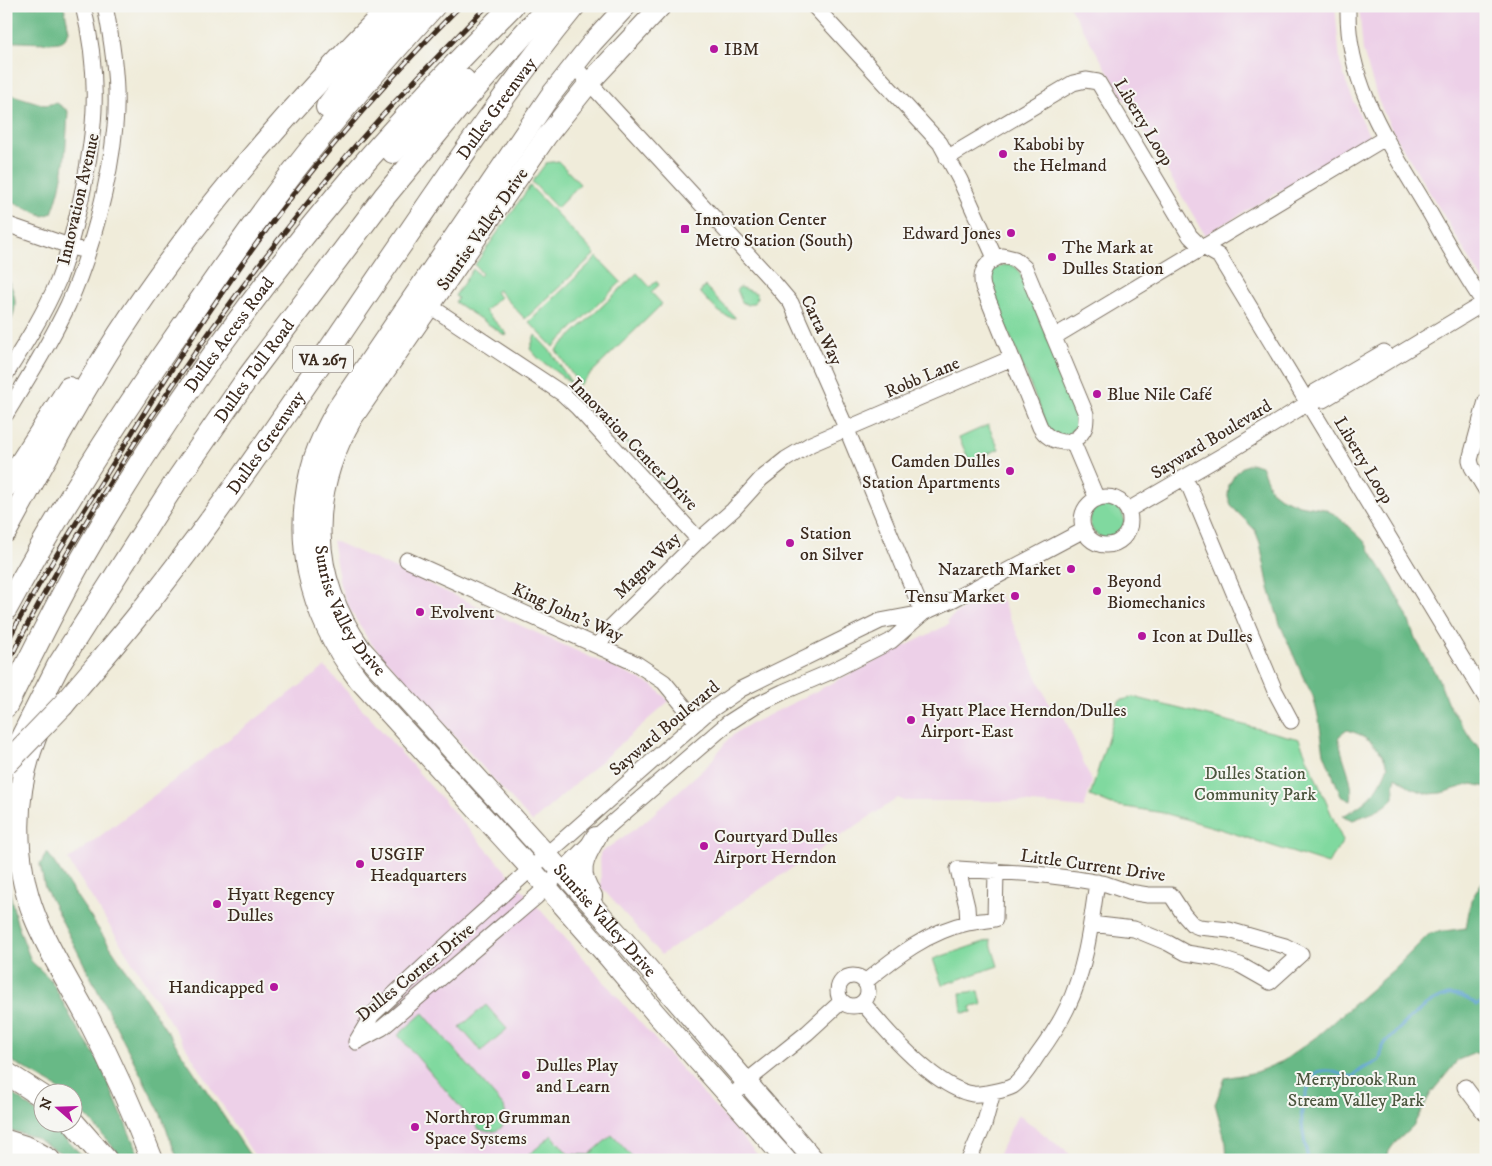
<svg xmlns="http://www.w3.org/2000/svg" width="1492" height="1166" font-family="'IM FELL DW Pica',serif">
<rect width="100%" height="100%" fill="#f6f6f2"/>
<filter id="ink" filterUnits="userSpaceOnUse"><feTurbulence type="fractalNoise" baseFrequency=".02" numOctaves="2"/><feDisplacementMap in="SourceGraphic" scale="10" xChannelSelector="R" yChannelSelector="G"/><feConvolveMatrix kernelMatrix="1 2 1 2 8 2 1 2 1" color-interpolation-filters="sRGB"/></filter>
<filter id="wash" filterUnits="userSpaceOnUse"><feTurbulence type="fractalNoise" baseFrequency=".0096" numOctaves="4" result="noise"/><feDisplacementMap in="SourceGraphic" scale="20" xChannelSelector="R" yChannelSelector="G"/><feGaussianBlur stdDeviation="1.12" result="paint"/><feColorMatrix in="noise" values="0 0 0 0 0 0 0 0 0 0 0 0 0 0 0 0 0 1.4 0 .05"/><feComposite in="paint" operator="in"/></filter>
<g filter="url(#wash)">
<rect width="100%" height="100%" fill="#f0ecda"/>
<path fill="#edd0e8" d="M1069 6H1335L1340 62 1348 88 1370 138 1205 235Z
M1359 6H1486V286L1392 130 1378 100 1363 51Z
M332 540 652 685 669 701 532 822 369 641 348 606 340 585Z
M1000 596 1051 708 1059 705 1092 782 1084 808 1010 801H904L898 798 661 955 601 887 600 853 642 824 709 764 728 739 741 729 949 624 947 620 973 602 982 597 989 600Z
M325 667 762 1160H257L68 860Z
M1018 1114 1077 1160H996Z"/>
<path fill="#80d99f" stroke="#5e825e" d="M558 161 580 184 557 208 532 182 546 163Z
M530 186 595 254 525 319 498 290 495 292 500 297 485 311 507 334 506 336 455 302 458 298 455 296 473 269 480 276 482 274 475 265Z
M597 257 621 282 553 347 529 322Z
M1005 265H1011L1018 269 1080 415 1078 424 1068 435 1060 436 1049 430 990 288C988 276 992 267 1005 265Z
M637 273 650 287 656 281 659 285 651 292 662 304 579 385 556 350Z
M705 286 735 317V318C720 317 710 303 700 292Z
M740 287 756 293 758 297 755 302 748 305 742 302 737 289Z
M535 335 551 352 572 384 539 359 530 349Z
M595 407 675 493 673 494 594 408Z
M988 425 999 449 970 462 959 438Z
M1090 521a17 17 0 1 1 34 0a17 17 0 1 1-34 0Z
M1133 697 1299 739 1343 841 1328 864 1220 829 1164 813 1112 805 1090 796 1119 701Z
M990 940 998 966 942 985 933 959Z
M979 991 982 1005 971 1007 972 1012 962 1013 960 993Z
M486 1005 507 1029 481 1051 460 1027Z
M423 1013 504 1107C510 1126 497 1137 479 1129L398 1035Z
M552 1135 568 1154 589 1155 612 1135 635 1160H523Z"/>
<path fill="#68b986" stroke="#527252" d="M6 6H64L69 31C67 35 66 39 62 41 55 45 18 41 6 42Z
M6 93 45 105 57 103 68 111C66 146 65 180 52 213L44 216 6 199Z
M6 277C19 298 17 310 6 332Z
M1251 463 1261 466 1271 490 1280 497 1299 505 1324 509 1336 515 1364 541 1392 586 1407 616 1415 638 1438 678 1448 704 1472 740 1486 754V787L1472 784 1441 793 1429 794 1413 789 1396 777 1394 787V798C1381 812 1370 813 1353 820L1343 816C1367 802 1378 793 1388 766 1377 744 1370 737 1347 730L1339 736C1340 759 1355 778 1351 801L1341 796 1324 753 1319 720 1313 696 1303 677 1280 624 1269 588 1260 543 1255 530 1231 506 1228 496 1229 485 1234 476 1241 468Z
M47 852 253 1160H178L160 1112 45 888 40 865Z
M6 876 17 923 31 961 51 980 74 1023 98 1060 141 1160H124L89 1119 73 1103 72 1094 62 1093 52 1084 6 1058Z
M1486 876V1054L1475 1053 1458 1060 1431 1093 1413 1126 1394 1144 1389 1151 1387 1160H1227L1226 1143 1215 1104 1225 1078 1257 1072 1283 1061 1316 1037 1393 970 1430 933 1466 928 1471 900Z
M6 1088 42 1117V1124H50L87 1160H72L34 1137 6 1129Z"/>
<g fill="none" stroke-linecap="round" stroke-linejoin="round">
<path stroke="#5da2d2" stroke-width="3" d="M1308 1160C1301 1123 1295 1105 1317 1072 1332 1068 1338 1075 1352 1077 1356 1074 1361 1069 1366 1067 1380 1061 1381 1062 1382 1046 1399 1029 1424 1001 1448 995 1458 993 1470 1000 1477 1005L1486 1000"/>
</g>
</g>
<g filter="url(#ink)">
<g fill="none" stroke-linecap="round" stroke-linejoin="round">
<g stroke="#7a6e60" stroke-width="17">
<path id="minor" d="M814 6 940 143 960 180 995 258
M1348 6C1346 84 1389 144 1427 208 1446 241 1464 275 1486 306
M574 66 775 284 791 303 847 430 923 613
M947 158 1073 83 1086 80 1098 82 1190 236 1198 244 1219 256 1486 698
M6 224 78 249
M1003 256 1015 259 1025 268 1086 414C1086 418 1086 423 1085 427 1076 449 1050 445 1040 427L983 287C979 271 987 260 1003 256Z
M421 300 563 394 577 407 699 540
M1054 337 1385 138
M6 374C25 344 44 314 58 281 66 260 72 237 77 216 95 142 102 81 83 6
M1313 400 1315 392 1384 352
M1486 401 1470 460 1472 467 1486 490
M6 414C28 378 50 343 68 305 91 254 110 182 115 126 119 87 113 45 105 6
M1072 440 1097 499
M1184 478 1190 488 1275 691 1291 721
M1082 521a24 24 0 1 1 48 0a24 24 0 1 1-48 0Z
M1128 510 1230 451 1313 400H1323L1484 303
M407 560 637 664 664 682 697 722
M598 646 612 626 699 540 733 510 761 479 786 459 811 444 1012 358
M968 923 967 907 958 869 1036 874 1076 879 1106 884 1129 892 1148 895H1171L1184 915 1192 924 1199 927 1229 930 1285 946 1301 954 1270 982 1240 965 1218 958 1186 953 1168 943 1134 929 1091 924
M838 991a15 15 0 1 1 30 0a15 15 0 1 1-30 0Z
M865 982C895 957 929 931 968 923 977 921 986 921 995 919L996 871
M863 1003C886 1031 935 1088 973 1094 981 1095 1006 1090 1013 1086 1021 1080 1032 1064 1037 1056 1048 1041 1059 1025 1067 1008 1086 969 1091 924 1097 882
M356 1042 372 1015 451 941 554 848 708 712 741 689 880 621 923 613 954 599 1084 530
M356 1042 382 1028 536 897 596 837 728 723 756 705 783 692 830 672 891 641 922 614
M1465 1087 1486 1115
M731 1098 747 1081 807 1033 842 1001
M969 1160 984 1125 993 1092"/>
</g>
<g stroke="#7a6e60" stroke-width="22">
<g id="major">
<path d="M626 6 592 43 550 96 337 409C328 425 320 440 314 458 290 536 308 614 358 679L531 869 609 958 656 1014 786 1160"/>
<path id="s1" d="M661 6 590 82 546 137 353 417C308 494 309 576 361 649L621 937 814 1160"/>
<path d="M592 896C576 873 582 860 596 837"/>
</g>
</g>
<g stroke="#7a6e60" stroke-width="24">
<g id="highway">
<path d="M327 107 358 66 408 6"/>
<path d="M393 152 464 80"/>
<path d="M6 486 69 388"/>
<path d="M6 531C42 465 78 398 119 334 196 215 291 107 391 6"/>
<path d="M6 609C58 513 116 422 178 333 215 279 252 225 292 173 337 115 385 60 434 6"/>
<path id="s2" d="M63 705C87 676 112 648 136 618 231 500 314 371 400 246 456 164 511 83 574 6"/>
<path id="s3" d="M6 706C30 658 54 609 80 562 152 436 236 317 329 205 386 135 449 70 512 6"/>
<path d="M36 735C13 792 12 859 35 917 49 952 70 984 88 1018 112 1064 133 1111 152 1160"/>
<path id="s4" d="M14 753 58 666 175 483 249 376 384 197 456 110 549 6"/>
<path d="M6 1073 42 1096"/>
<path d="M72 1121 106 1160"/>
<path d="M6 1141 28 1148 49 1160"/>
</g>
</g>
<use href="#minor" stroke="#fff" stroke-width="15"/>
<use href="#major" stroke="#fff" stroke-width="20"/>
<use href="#highway" stroke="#fff" stroke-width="22"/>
<g stroke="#3b2a1e" stroke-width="5">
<path id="rail" d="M6 644C40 579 80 517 119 454 168 373 219 293 276 217 332 143 394 73 460 6
M6 667C35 607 69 550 103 494 176 374 258 260 349 153 393 102 440 54 487 6"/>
</g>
<use href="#rail" stroke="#f6f6f2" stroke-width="3" stroke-dasharray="9" stroke-linecap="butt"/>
<g stroke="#7a6e60" stroke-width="24" stroke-linecap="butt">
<path id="highway-bridge" d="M6 764 63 705"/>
</g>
<use href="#highway-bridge" stroke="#fff" stroke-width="22"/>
</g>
</g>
<g fill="#b5179e" stroke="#f6f6f2" stroke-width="2">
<circle cx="714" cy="49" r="5"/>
<circle cx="1003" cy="154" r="5"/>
<rect x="680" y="224" width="10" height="10" rx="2.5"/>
<circle cx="1011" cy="233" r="5"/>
<circle cx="1052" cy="257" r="5"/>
<circle cx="1097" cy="394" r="5"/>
<circle cx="1010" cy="471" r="5"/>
<circle cx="790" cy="543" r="5"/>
<circle cx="1071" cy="569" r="5"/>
<circle cx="1097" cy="591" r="5"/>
<circle cx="1015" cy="596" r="5"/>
<circle cx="420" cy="612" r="5"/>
<circle cx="1142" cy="636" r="5"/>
<circle cx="911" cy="720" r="5"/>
<circle cx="704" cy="846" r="5"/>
<circle cx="360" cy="864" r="5"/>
<circle cx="217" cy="904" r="5"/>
<circle cx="274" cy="987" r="5"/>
<circle cx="526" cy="1075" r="5"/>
<circle cx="415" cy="1127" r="5"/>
</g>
<g text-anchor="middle" stroke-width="4" stroke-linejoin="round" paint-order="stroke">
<rect fill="#f6f6f2" stroke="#73675e" stroke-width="1" x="293" y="345.5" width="60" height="27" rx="4"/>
<g font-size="16" font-weight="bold" fill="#3b2a1e">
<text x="323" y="365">VA 267</text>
</g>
<g font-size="18" fill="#3b2a1e" stroke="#f6f6f2" text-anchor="start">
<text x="724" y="55">IBM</text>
<text x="1013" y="150">Kabobi by<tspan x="1013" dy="21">the Helmand</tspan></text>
<text x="695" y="225">Innovation Center<tspan x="695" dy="21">Metro Station (South)</tspan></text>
<text x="1001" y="239" text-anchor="end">Edward Jones</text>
<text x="1062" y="253">The Mark at<tspan x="1062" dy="21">Dulles Station</tspan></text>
<text x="1107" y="400">Blue Nile Café</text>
<text x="1000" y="467" text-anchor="end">Camden Dulles<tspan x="1000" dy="21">Station Apartments</tspan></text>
<text x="800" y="539">Station<tspan x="800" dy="21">on Silver</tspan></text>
<text x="1061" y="575" text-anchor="end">Nazareth Market</text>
<text x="1107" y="587">Beyond<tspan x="1107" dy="21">Biomechanics</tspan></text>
<text x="1005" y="602" text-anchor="end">Tensu Market</text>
<text x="430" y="618">Evolvent</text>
<text x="1152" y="642">Icon at Dulles</text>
<text x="921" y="716">Hyatt Place Herndon/Dulles<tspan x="921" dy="21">Airport-East</tspan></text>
<text x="714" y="842">Courtyard Dulles<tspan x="714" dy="21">Airport Herndon</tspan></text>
<text x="370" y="860">USGIF<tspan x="370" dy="21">Headquarters</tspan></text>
<text x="227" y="900">Hyatt Regency<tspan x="227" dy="21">Dulles</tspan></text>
<text x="264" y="993" text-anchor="end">Handicapped</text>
<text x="536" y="1071">Dulles Play<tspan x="536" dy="21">and Learn</tspan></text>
<text x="425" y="1123">Northrop Grumman<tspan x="425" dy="21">Space Systems</tspan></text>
</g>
<g font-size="18" fill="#3b2a1e" stroke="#f6f6f2">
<text dy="6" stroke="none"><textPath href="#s2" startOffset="738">Dulles Greenway</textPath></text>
<text transform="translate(1144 122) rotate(59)" y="6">Liberty Loop</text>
<text transform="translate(78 199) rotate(-77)" y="6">Innovation Avenue</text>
<text transform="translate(482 229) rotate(-55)" y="6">Sunrise Valley Drive</text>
<text transform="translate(822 330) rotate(65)" y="6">Carta Way</text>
<text dy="6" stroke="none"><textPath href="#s3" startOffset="434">Dulles Access Road</textPath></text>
<text dy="6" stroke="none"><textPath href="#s4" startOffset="452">Dulles Toll Road</textPath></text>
<text transform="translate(922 377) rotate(-23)" y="6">Robb Lane</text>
<text transform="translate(1211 439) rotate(-31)" y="6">Sayward Boulevard</text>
<text dy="6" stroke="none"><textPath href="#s2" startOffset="332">Dulles Greenway</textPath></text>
<text transform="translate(634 444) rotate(46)" y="6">Innovation Center Drive</text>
<text transform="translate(1364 460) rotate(59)" y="6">Liberty Loop</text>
<text transform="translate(647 565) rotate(-45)" y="6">Magna Way</text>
<text dy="6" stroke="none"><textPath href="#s1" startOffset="721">Sunrise Valley Drive</textPath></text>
<text transform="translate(568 612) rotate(24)" y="6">King John's Way</text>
<text transform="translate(664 728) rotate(-40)" y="6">Sayward Boulevard</text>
<text transform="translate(1093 865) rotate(8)" y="6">Little Current Drive</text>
<text dy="6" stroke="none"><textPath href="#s1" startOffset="1126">Sunrise Valley Drive</textPath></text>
<text transform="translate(415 972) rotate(-39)" y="6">Dulles Corner Drive</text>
</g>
<g font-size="18" fill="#4c563e" stroke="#f6f6f2">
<text x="1255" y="779">Dulles Station<tspan x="1255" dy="21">Community Park</tspan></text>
<text x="1356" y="1085">Merrybrook Run<tspan x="1356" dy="21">Stream Valley Park</tspan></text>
</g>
</g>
<rect width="1492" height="1166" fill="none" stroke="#f6f6f2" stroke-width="25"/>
<g transform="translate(58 1108) rotate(290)"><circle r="24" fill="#f6f6f2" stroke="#aba49d"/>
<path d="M0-4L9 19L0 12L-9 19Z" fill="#b5179e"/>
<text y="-8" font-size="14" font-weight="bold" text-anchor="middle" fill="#3b2a1e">N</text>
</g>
</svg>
